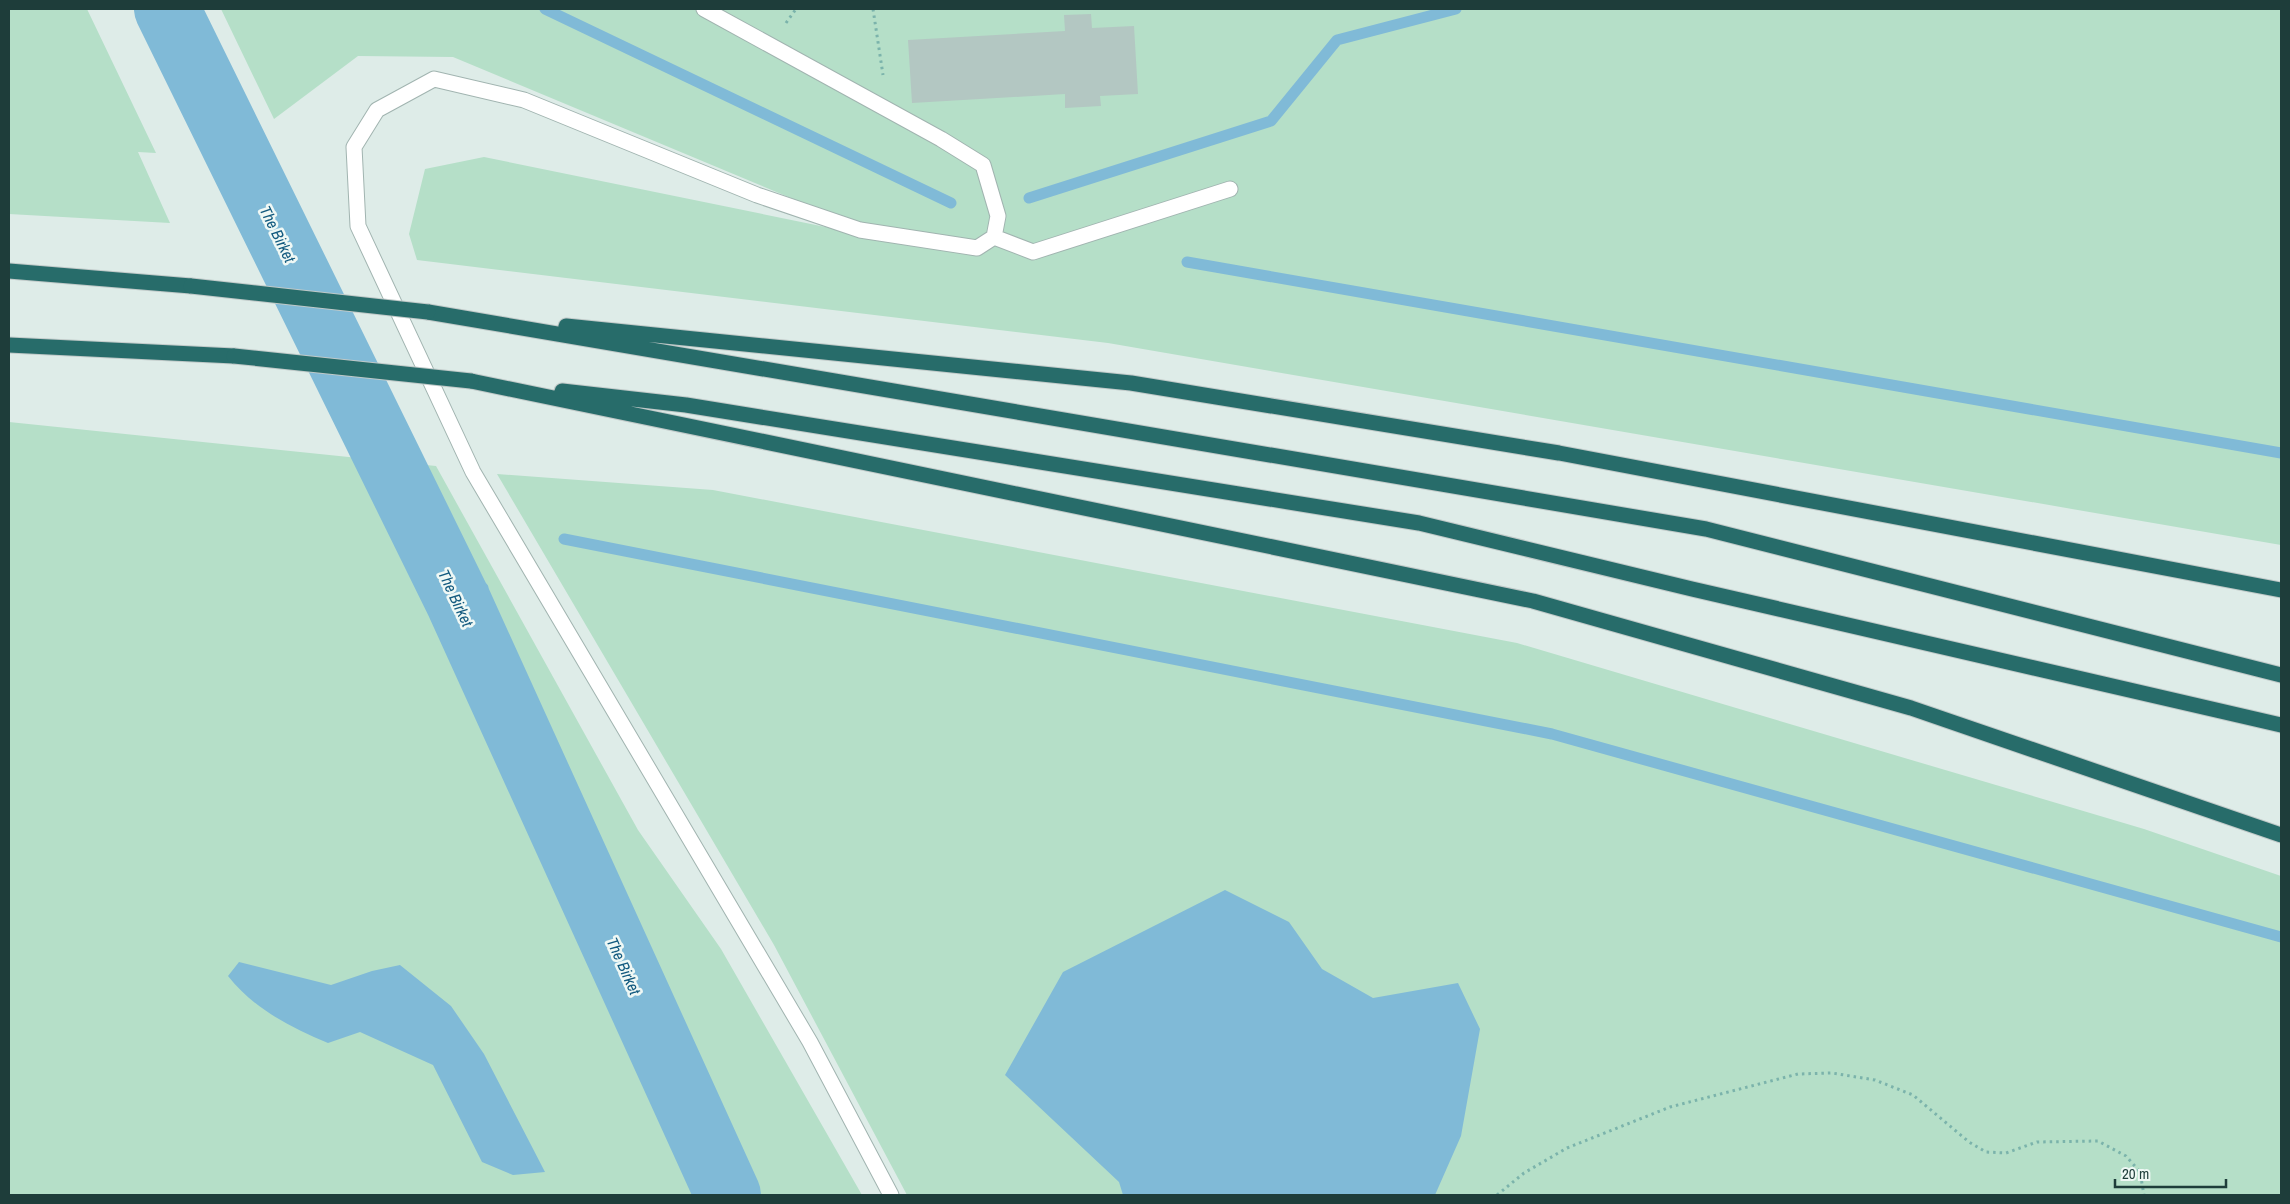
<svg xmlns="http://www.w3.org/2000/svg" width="2290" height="1204" font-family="'Archivo Narrow',sans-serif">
<rect width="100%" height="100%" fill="#deece8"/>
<path fill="#b5dfc8" d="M9 9H87L156 153 138 152 170 223 9 214Z
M221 9H2281V545L1108 343 417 260 409 234 425 169 484 157 894 241 453 57 358 56 274 119Z
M9 422 436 466 638 830 721 949 862 1195H9Z
M497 474 713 490 1517 643 2144 829 2281 876V1195H907L774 945Z"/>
<path fill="#80bad7" d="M1225 890 1289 922 1322 969 1373 998 1458 983 1480 1029 1461 1136 1435 1195H1123L1119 1182 1005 1075 1063 972Z
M239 962 331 985 372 971 400 965 451 1006 484 1054 545 1172 513 1175 482 1162 433 1065 360 1032 328 1043C290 1027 254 1009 228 976Z"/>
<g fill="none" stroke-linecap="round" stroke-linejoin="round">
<path stroke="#80bad7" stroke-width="11" d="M545 9 951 203
M186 50 203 31
M1029 198 1271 121 1337 40 1456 9
M1187 262 2281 453
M564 539 1552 734 2281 937
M459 603 483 588"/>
<path stroke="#80bad7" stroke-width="66" d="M167 9 459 603 728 1195"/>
</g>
<path fill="#b3c7c2" d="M1091 14 1092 28 1134 26 1138 94 1100 96 1101 106 1065 108V94L912 103 908 40 1065 31 1064 15Z"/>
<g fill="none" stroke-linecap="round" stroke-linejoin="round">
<g stroke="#a1b4b0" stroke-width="17">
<path id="minor" d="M704 9 941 139 983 165 998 216 994 237 977 248 860 230 757 195 524 100 434 79 377 110 354 147 358 226 473 472 810 1042 891 1195
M994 237 1033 252 1230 189"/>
</g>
<g stroke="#c0c9c8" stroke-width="17">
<path id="highway" d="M9 271 191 286
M428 312 1706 529 2281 675
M566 326 1131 383 1559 453 2281 590
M9 345 234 356
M471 381 1533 601 1911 708 2281 835
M562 391 686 405 1419 523 1692 589 2281 725"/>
</g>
<path stroke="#7bb3ab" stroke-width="3" stroke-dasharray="2.5 4" stroke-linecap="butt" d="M873 9 883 75
M786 23 796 9
M1497 1195 1524 1173 1567 1148 1670 1107 1798 1074 1832 1073 1875 1080 1913 1095 1969 1142 1986 1152 2006 1153 2037 1142 2098 1141 2126 1156 2140 1172 2144 1195"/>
<use href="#minor" stroke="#fff" stroke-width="15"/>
<use href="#highway" stroke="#276c6a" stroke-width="15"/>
<g stroke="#c0c9c8" stroke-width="17" stroke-linecap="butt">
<path id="highway-bridge" d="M191 286 428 312
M234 356 471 381"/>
</g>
<use href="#highway-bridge" stroke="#276c6a" stroke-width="15"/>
</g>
<g text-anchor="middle" stroke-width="5" stroke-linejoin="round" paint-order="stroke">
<g font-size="16" font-style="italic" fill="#125a7f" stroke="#eff8f5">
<text transform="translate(278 234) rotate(64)" y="6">The Birket</text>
<text transform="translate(456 598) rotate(65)" y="6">The Birket</text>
<text transform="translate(624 966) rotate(66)" y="6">The Birket</text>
</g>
</g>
<rect width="2290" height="1204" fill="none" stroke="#1e3d3a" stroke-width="20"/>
<path d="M2115 1179v8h111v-8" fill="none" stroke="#1e3d3a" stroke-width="2.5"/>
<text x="2122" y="1179" font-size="15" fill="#1e3d3a" stroke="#eff8f5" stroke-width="4" paint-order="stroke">20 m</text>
</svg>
